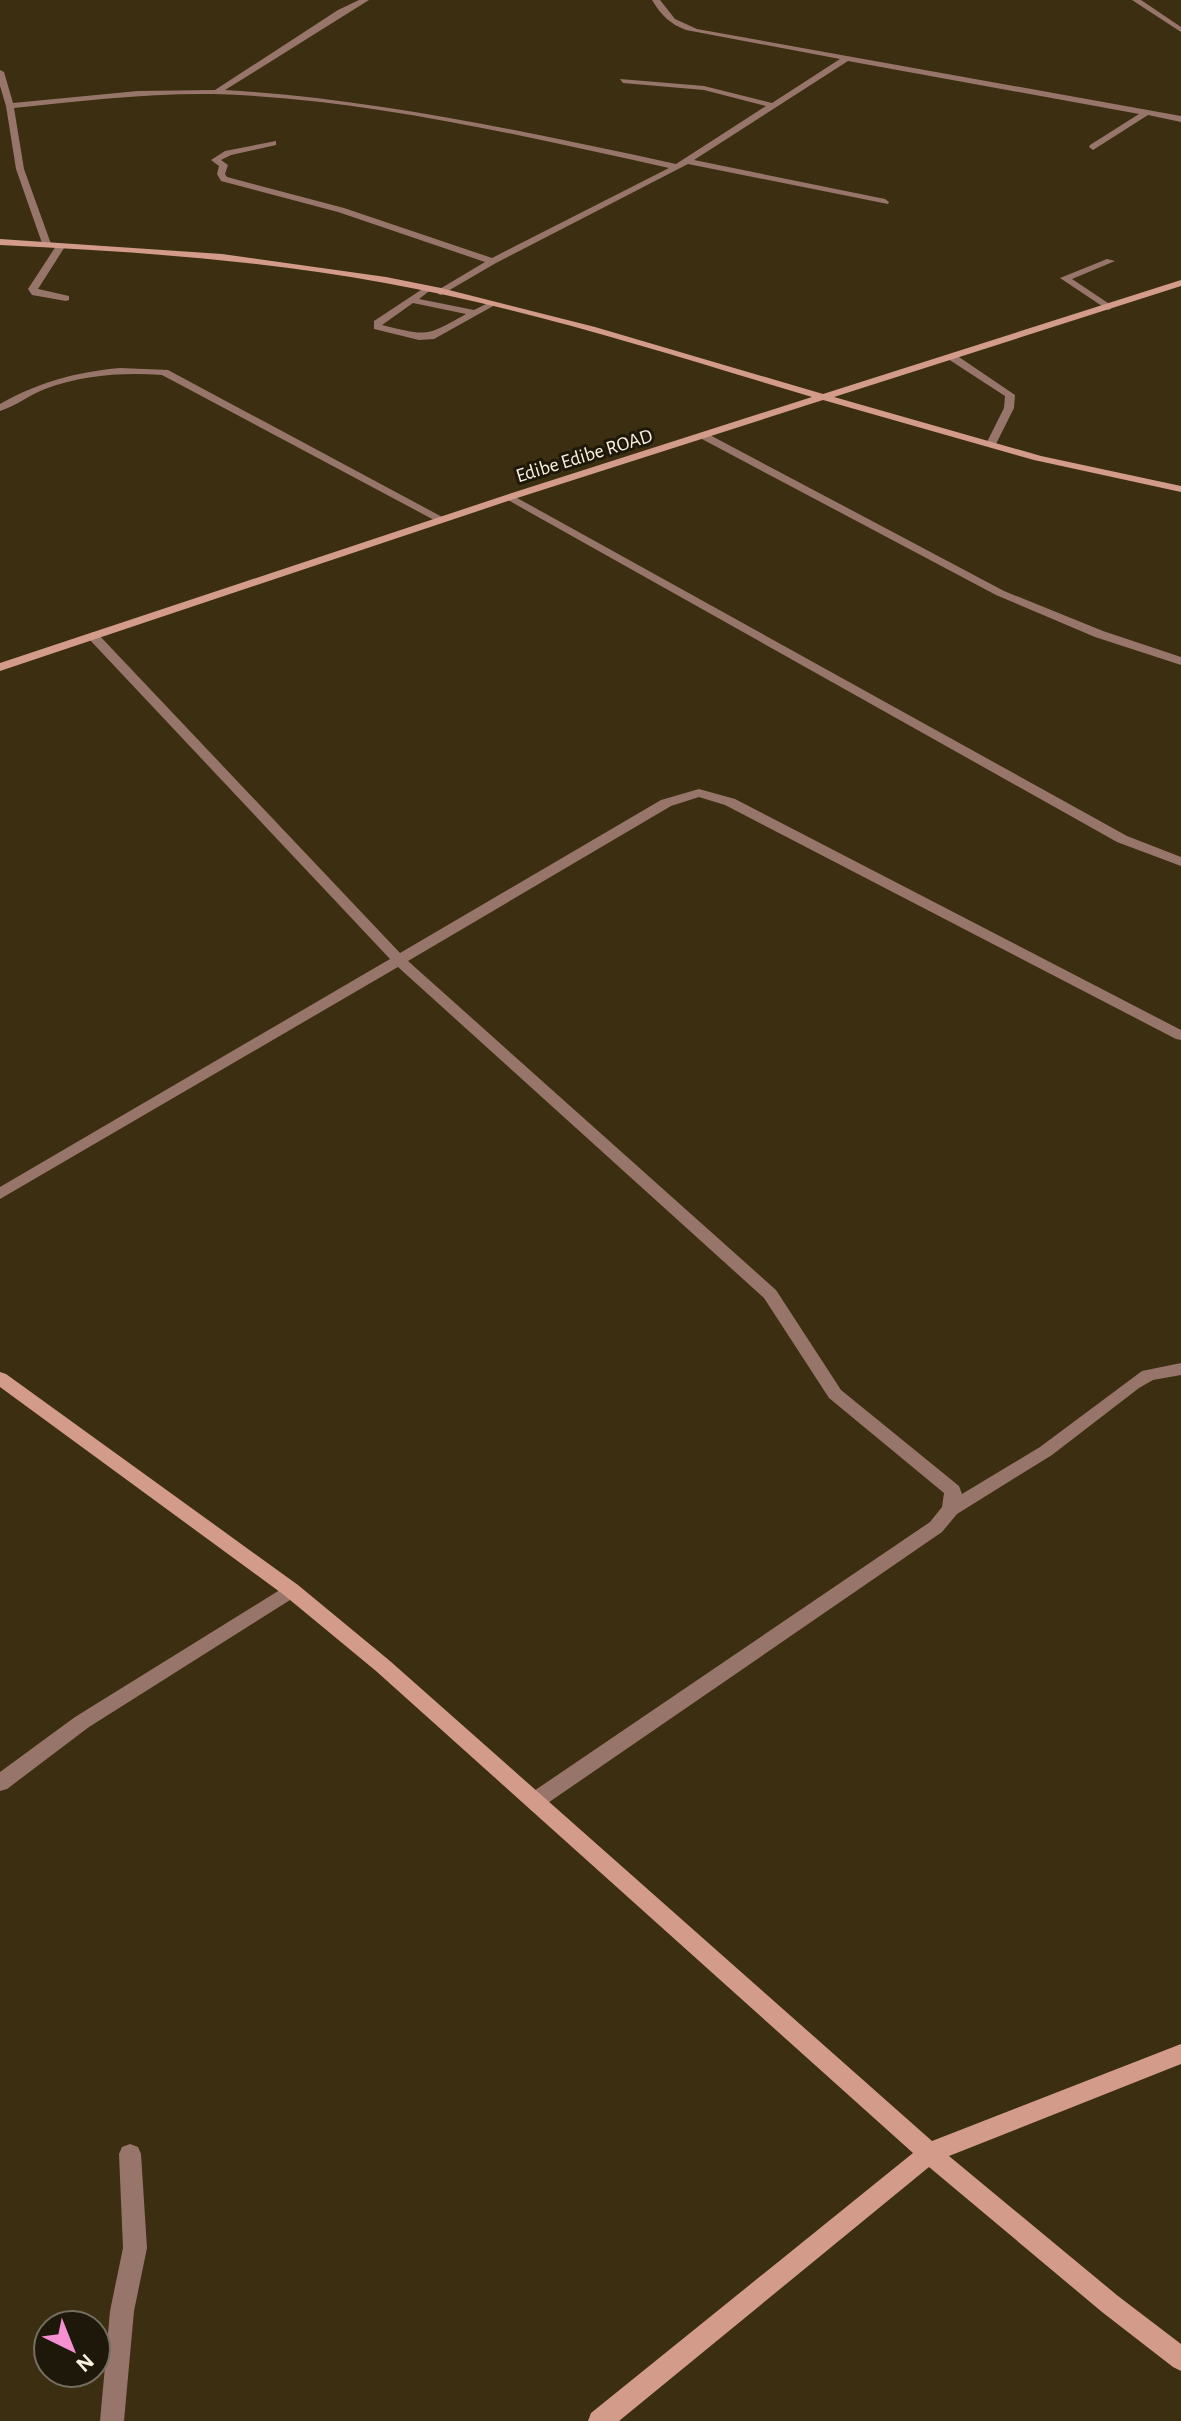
<svg xmlns="http://www.w3.org/2000/svg" width="1181" height="2421" font-family="'Alegreya Sans',sans-serif">
<rect width="100%" height="100%" fill="#3c2e11"/>
<g fill="none" stroke-linecap="round" stroke-linejoin="round">
<path fill="#98756a" fill-rule="evenodd" d="M58 243 66 245 38 289 69 296V300L66 301 32 295 28 289Z
M1107 259 1115 261 1072 279 1111 305V309L1108 310 1060 278Z
M427 286 432 289 419 299 474 310 490 302 495 305 434 339 419 340 374 329V321ZM413 303 466 314C425 337 428 336 382 325Z
M948 355H956L1015 395 1014 408 995 446 986 444 1004 408 1005 396 948 359Z"/>
<path fill="#98756a" fill-rule="evenodd" d="M359 0H369L225 90C378 99 527 132 676 164L766 106 704 90 623 83 620 79 704 86 772 103 840 59 686 30C670 24 661 15 652 0H660L675 19 697 29 1181 116V122L1148 115 1093 150 1089 147 1090 145 1139 114 848 61 694 160 885 199 889 202 888 204 688 164 496 263 441 295 438 294V290L485 262 338 212 221 181 217 174 219 166 211 160 225 151 276 141V145L231 155 221 160 228 165 225 174 227 177 344 208 492 258 669 168C519 135 368 99 214 94 147 93 81 101 14 108L24 169 51 244 43 246 16 169 6 106 0 86V70L4 72 13 103 138 91 215 90 338 10Z
M1132 0H1141L1181 27V32Z
M120 368 168 370 446 519 436 521 162 375C124 372 81 375 45 389 29 395 16 406 0 411V404C39 382 76 372 120 368Z
M700 434H708L1004 591 1103 631 1181 657V665L1095 637 996 595 700 438Z
M510 494 1127 836 1181 857V866L1117 842 506 499 504 497Z
M93 632 97 633 400 953 661 800 699 789 735 799 1181 1030V1040L1176 1039 725 805 699 797 671 806 408 961 776 1290 841 1390 959 1486 962 1494 1040 1447 1142 1371 1181 1363V1375L1153 1380 1139 1388 1052 1455 957 1514 942 1532 542 1807 535 1809 528 1807 525 1801 528 1795 930 1522 942 1507 944 1493 829 1398 764 1298 398 967 0 1199V1187L390 959 89 639 87 636Z
M291 1583 298 1585 300 1590 298 1595 89 1727 7 1789 0 1791V1772L75 1717Z
M130 2144 138 2147 141 2154 147 2248 134 2311 124 2421H100L110 2311 123 2248 119 2154 122 2147Z"/>
<path fill="#d39b89" fill-rule="evenodd" d="M0 239 222 254 386 277 441 288 595 327 823 394 1181 280V286L834 397 1041 456 1181 486V492L1034 460 823 400 514 499 0 671V663L506 495 812 397C672 355 530 309 385 283 258 260 129 251 0 245Z
M0 1372 6 1374 298 1585 390 1661 932 2141 1181 2044V2064L949 2156 1118 2296 1181 2344V2371L1173 2367 1102 2312 929 2167 619 2421H588L591 2413 913 2153 376 1671 284 1595 0 1387Z"/>
</g>
<g text-anchor="middle" stroke-width="6" stroke-linejoin="round" paint-order="stroke">
<g font-size="20" fill="#f8efdf" stroke="#1e180b">
<text transform="translate(584 455) rotate(-17)" y="7">Edibe Edibe ROAD</text>
</g>
</g>
<g transform="translate(72 2349) rotate(137)"><circle r="38" fill="#1e180b" stroke="#756e60" stroke-width="2"/>
<path d="M0-6L14 30L0 20L-14 30Z" fill="#f591d3"/>
<text y="-12" font-size="22" font-weight="bold" text-anchor="middle" fill="#f8efdf">N</text>
</g>
</svg>
